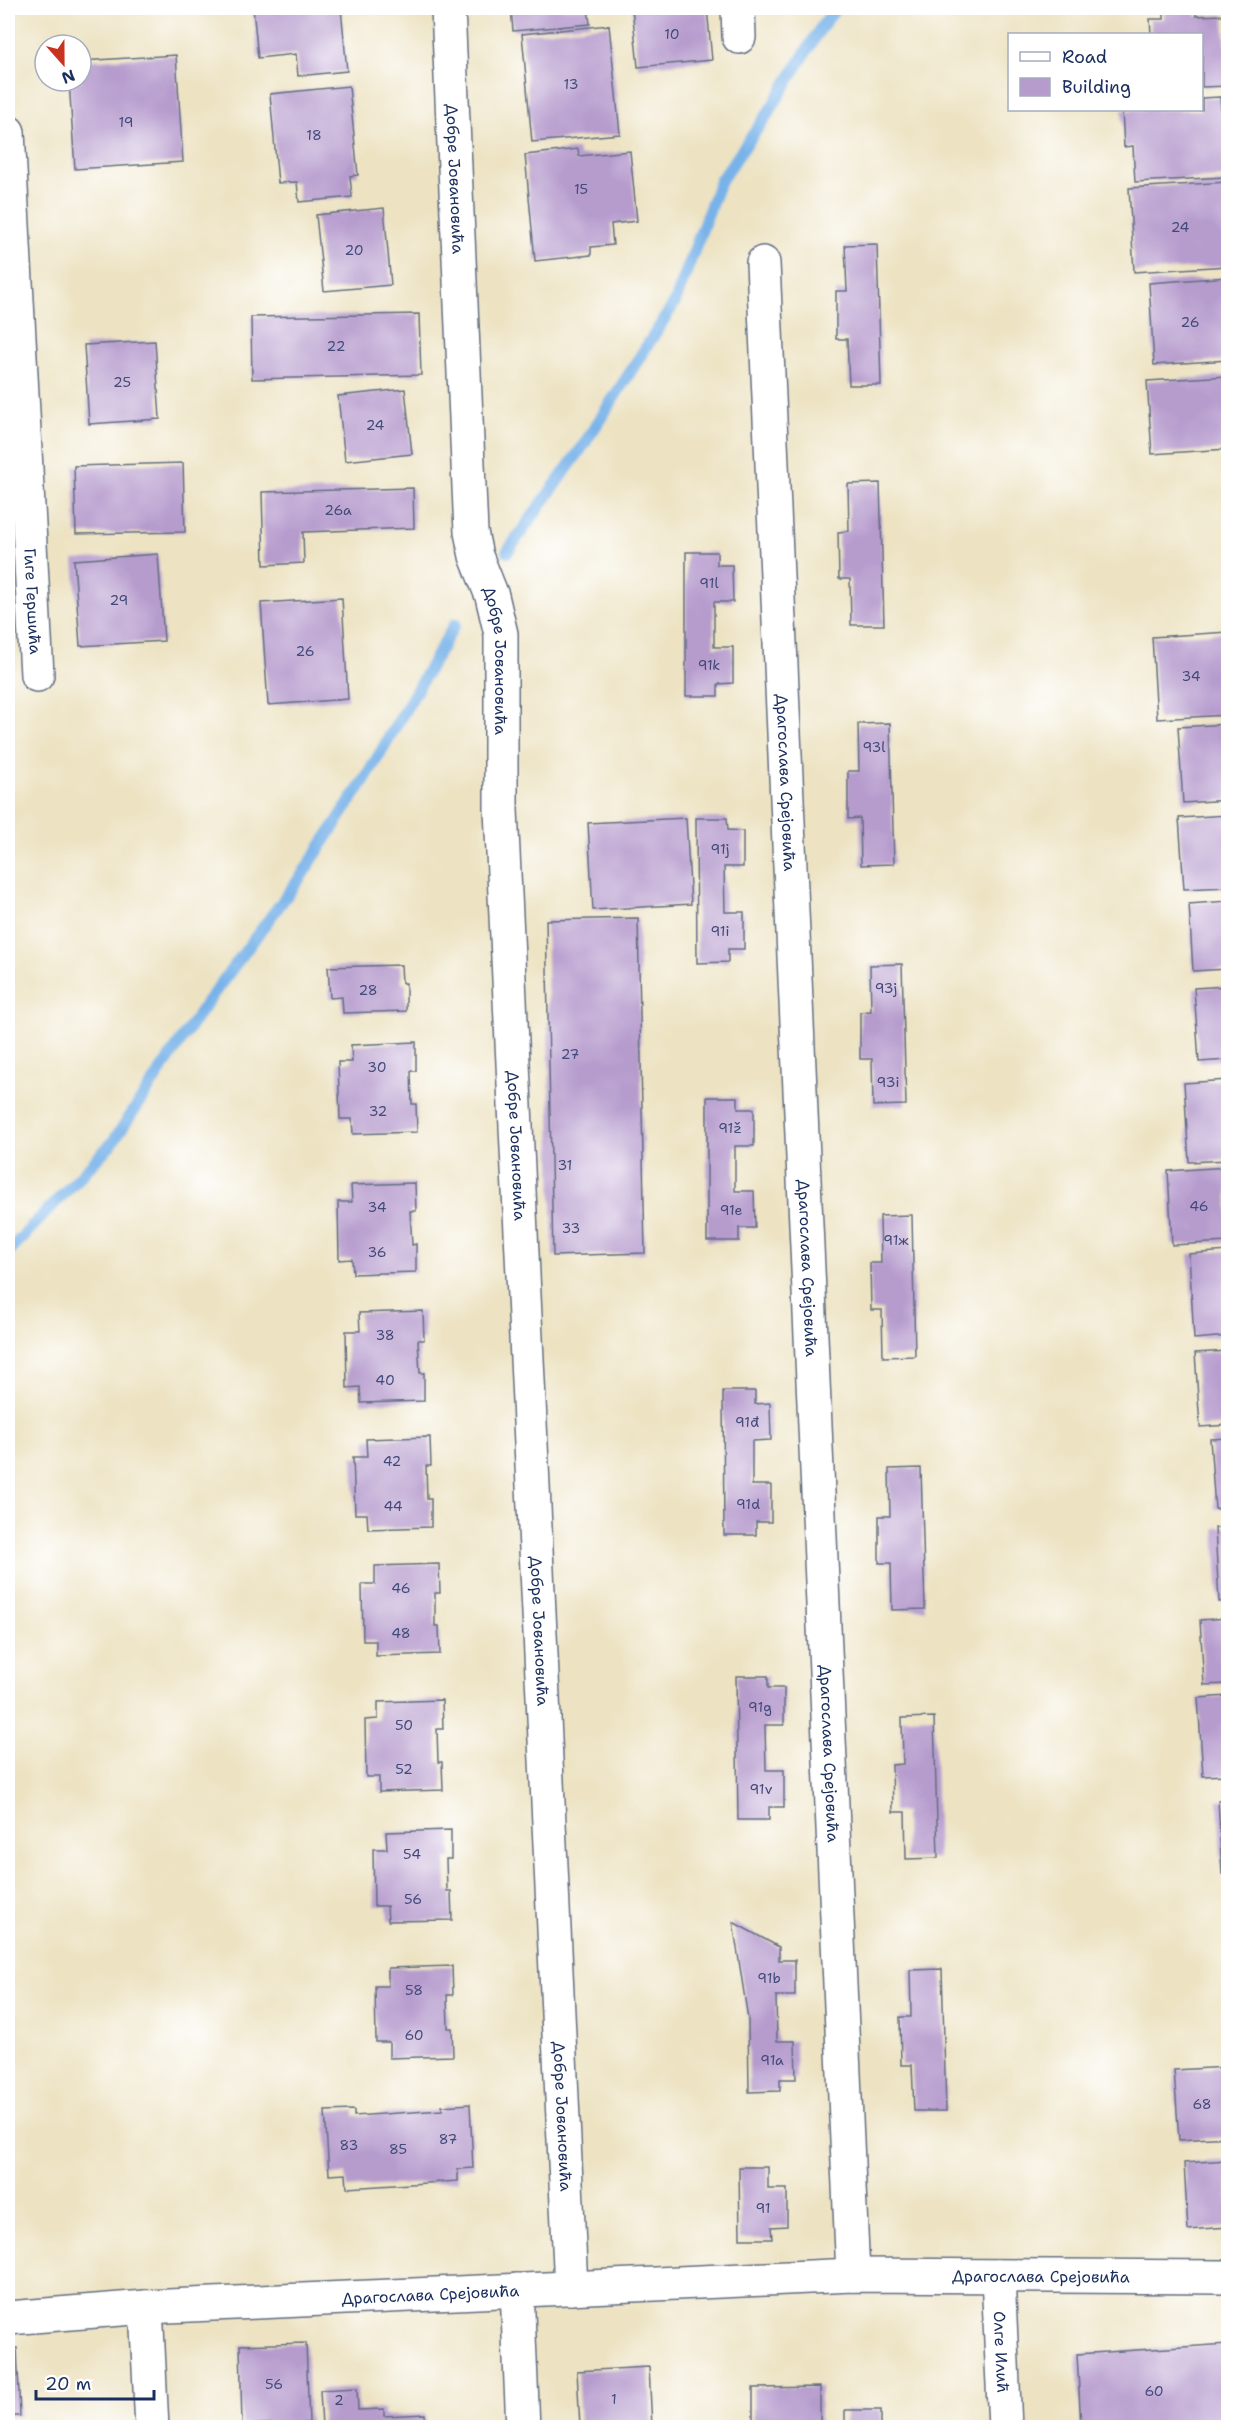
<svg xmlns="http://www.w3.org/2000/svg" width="1236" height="2435" font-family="'Shantell Sans',sans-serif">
<rect width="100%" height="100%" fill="#fff"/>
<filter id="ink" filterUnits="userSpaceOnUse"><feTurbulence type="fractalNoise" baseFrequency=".0167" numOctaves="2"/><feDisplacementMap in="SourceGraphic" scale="12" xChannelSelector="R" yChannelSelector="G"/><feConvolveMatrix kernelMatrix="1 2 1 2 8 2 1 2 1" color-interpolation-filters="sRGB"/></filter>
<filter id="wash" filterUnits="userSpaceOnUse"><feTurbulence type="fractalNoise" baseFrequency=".008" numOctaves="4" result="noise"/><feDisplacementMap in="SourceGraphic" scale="24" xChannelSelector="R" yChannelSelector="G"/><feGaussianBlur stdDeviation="1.35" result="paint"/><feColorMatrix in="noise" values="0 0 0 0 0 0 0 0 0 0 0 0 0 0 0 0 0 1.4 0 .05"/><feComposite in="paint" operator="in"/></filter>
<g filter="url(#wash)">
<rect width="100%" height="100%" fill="#ede3c3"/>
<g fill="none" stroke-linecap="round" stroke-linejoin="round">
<path stroke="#77b2e9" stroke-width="12" d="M507 552 581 449 675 302 720 181 767 115 822 26 836 8
M8 1252 112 1143 205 1005 302 875 365 779 455 624"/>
</g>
<g id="blocks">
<path fill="#b69bcd" d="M253 8H341L347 71 298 76 296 54 258 58Z
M511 8H588L590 24 513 31Z
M632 8H707L712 60 638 67Z
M1196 8V16L1224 15 1228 86 1202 87V34H1151L1150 19H1164V9Z
M609 25 620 134 532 142 522 34Z
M176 55 183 162 75 169 69 81H81V61Z
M349 86 358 175 350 176 352 197 299 202 297 182 278 183 270 94Z
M1220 97 1221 108H1228V146L1225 147V177L1135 182 1133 146 1124 147 1122 110H1202V98Z
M578 149 579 156 630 151 637 221 611 224 613 245 591 247V255L535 261 525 155Z
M1228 182V266L1134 272 1129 188Z
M384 208 391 285 324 291 316 215Z
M877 244 881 385H849L847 339H836V291H847L845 245Z
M1228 277V360L1154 365 1149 283Z
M419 314 421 375 252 379 251 317Z
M155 341 160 419 89 424 84 345Z
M1228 376V449L1152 454 1147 381Z
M405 389 412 454 345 461 338 396Z
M183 463 185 532 76 534 74 466Z
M880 483 884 625H851L850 579H839L838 532 849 531 848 484Z
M413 488 414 528 303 532 304 563 264 565 262 492Z
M686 552H717V565H732L733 602H714V647H733V683L718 684V696H686Z
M158 554 164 641 80 646 74 560Z
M342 598 348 699 268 705 261 603Z
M1228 632V715L1157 719 1152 637Z
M890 723 894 864 861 865 860 818 848 819V771H859L858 724Z
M1228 724V800L1183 803 1178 727Z
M1228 815V887L1184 889 1179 818Z
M686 818 691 904 593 910 588 823Z
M696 818H727L728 830 743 831V867H724L725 912H744V949H728V962L697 963Z
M1228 901V969L1193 971 1189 904Z
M638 918 645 1253 553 1256 546 920Z
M902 964 906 1105 873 1106 872 1059H860V1012L871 1011 870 965Z
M401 965 402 983H406V1011L343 1013 342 997 330 998 328 967Z
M1228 986V1060L1199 1062 1194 988Z
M416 1042V1071H411L412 1104H416L417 1132 353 1134 352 1119H340L338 1062H352L351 1045Z
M1228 1080V1160L1189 1162 1184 1083Z
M707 1097H738V1109H754V1146H735V1191H754L755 1228H739V1241H707Z
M1228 1167V1242L1172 1245 1168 1171Z
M415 1183 416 1211H410L412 1245 416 1244V1272L353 1274 352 1259 339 1260 338 1202H352L351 1185Z
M912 1215 915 1356 883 1357 882 1310H871L870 1263H881L880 1216Z
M1228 1251V1336L1194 1339 1189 1254Z
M423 1311 424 1340H418L420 1373H424V1401L361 1403 360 1387 347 1388 346 1331H360L359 1313Z
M1228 1351V1425L1200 1427 1195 1353Z
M723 1391H755V1404L770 1403 771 1440 752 1441V1485H771V1522H756V1535H724Z
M430 1437 431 1466H426L427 1499H431V1527L368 1529 367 1514H355L353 1457H367L366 1439Z
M1228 1438V1508L1215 1509 1210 1439Z
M921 1468 925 1609 892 1610 891 1563H879V1516H890L889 1469Z
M1228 1527V1601L1219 1602 1215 1528Z
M439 1564 440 1593H435V1626H439L440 1654 376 1656V1641H363L362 1584H375V1566Z
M1228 1618V1684L1204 1685 1200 1620Z
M736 1676H768V1688H784V1725H765L766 1770H784V1807H769V1820H738Z
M1228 1696V1775L1203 1776 1198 1698Z
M442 1700 443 1729H437L438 1762H442L443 1790 379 1792V1777H366L365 1720 378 1719V1702Z
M934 1717 938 1858 906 1859 905 1812H893L892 1765 903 1764 902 1718Z
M1218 1800H1228V1874H1222Z
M451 1830V1859H446L447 1891H451L452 1920 388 1921 387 1906H374L373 1849H387L386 1832Z
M733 1922 779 1947V1960H795V1996H776L777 2041H795L796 2079H780V2091L749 2092 748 2019Z
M452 1966 453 1995H447L448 2028H452L453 2056 389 2058V2042H376L375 1986H388V1968Z
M942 1969 946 2111H914L912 2065H901L900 2017H911L910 1970Z
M1228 2067V2137L1179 2140 1174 2070Z
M470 2104 473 2168 458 2169V2181L347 2188 346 2174 329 2175 325 2111 354 2110V2116L442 2110V2106Z
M1228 2160V2227L1188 2230 1184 2163Z
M739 2167H768V2189H787V2226L771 2227 772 2239H740Z
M306 2343 309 2423 242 2425 240 2345Z
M1228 2344V2427H1081L1077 2354Z
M8 2348H17L20 2416H8Z
M649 2367 652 2427H580L577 2371Z
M820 2387V2427H753V2388Z
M357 2388 358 2410 384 2409V2416L425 2414 426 2427H322L320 2390Z
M845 2410H881V2427H845Z"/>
</g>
</g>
<g filter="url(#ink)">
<use href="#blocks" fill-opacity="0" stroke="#646e81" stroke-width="1.5"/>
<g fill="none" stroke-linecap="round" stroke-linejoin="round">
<g stroke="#646e81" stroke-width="36">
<g id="minor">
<path id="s1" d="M448 8 471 532 476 556 492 596 501 634V810L571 2288"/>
<path d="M738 8 739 37"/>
<path id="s2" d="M8 132 37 675"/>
<path id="s3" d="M763 263 853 2275"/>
<path id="s4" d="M998 2276 1005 2428"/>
<path d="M517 2290 523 2428"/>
<path d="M146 2307 152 2428"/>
<path id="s5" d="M8 2318 146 2307 853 2275 1228 2277"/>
</g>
</g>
<use href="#minor" stroke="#fff" stroke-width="33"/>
</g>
</g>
<g text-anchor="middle" stroke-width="6" stroke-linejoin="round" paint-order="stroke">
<g font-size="14" fill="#424a7a">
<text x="672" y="39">10</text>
<text x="571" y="89">13</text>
<text x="126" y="127">19</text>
<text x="314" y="140">18</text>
<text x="581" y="194">15</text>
<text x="1180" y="232">24</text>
<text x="354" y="255">20</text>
<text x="1190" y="327">26</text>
<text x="336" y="351">22</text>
<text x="122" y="387">25</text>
<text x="375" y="430">24</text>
<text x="338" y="515">26a</text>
<text x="709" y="588">91l</text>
<text x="119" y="605">29</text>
<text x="305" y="656">26</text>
<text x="709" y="670">91k</text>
<text x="1191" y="681">34</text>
<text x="874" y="752">93l</text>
<text x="720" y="854">91j</text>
<text x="720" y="936">91i</text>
<text x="886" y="993">93j</text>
<text x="368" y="995">28</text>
<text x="570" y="1059">27</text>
<text x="377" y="1072">30</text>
<text x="888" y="1087">93i</text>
<text x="378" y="1116">32</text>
<text x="730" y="1133">91ž</text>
<text x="565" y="1170">31</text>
<text x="1199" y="1211">46</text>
<text x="377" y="1212">34</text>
<text x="731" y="1215">91e</text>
<text x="571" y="1233">33</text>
<text x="896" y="1245">91ж</text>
<text x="377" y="1257">36</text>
<text x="385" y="1340">38</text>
<text x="385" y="1385">40</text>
<text x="747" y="1427">91đ</text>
<text x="392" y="1466">42</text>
<text x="748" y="1509">91d</text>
<text x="393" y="1511">44</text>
<text x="401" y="1593">46</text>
<text x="401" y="1638">48</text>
<text x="760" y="1712">91g</text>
<text x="404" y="1730">50</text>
<text x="404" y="1774">52</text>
<text x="761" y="1794">91v</text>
<text x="412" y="1859">54</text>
<text x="413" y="1904">56</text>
<text x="769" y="1983">91b</text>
<text x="414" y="1995">58</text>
<text x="414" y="2040">60</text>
<text x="772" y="2065">91a</text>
<text x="1202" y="2109">68</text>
<text x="448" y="2144">87</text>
<text x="349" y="2150">83</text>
<text x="398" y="2154">85</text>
<text x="763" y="2213">91</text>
<text x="274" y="2389">56</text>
<text x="1154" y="2396">60</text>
<text x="614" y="2404">1</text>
<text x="339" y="2405">2</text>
</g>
<g font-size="16" fill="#1b2f5e" stroke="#fff">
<text dy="6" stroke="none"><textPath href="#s1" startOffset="171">Добре Јовановића</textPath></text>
<text dy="6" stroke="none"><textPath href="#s2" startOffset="470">Гиге Гершића</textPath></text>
<text dy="6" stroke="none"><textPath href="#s1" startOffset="657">Добре Јовановића</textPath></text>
<text dy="6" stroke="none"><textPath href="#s3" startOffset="520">Драгослава Срејовића</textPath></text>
<text dy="6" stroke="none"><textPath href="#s1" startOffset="1143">Добре Јовановића</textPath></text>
<text dy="6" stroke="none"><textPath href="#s3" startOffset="1006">Драгослава Срејовића</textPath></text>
<text dy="6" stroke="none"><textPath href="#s1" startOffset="1629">Добре Јовановића</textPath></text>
<text dy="6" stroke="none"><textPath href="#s3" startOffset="1492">Драгослава Срејовића</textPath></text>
<text dy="6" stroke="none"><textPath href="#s1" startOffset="2115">Добре Јовановића</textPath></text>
<text dy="6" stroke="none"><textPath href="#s5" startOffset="1034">Драгослава Срејовића</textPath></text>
<text dy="6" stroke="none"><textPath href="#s5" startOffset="423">Драгослава Срејовића</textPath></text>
<text dy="6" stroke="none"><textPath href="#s4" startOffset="76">Олге Илић</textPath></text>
</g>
</g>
<rect width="1236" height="2435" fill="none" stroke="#fff" stroke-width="30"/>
<rect x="1008" y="33" width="195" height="78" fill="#ffffff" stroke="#a4acbf" stroke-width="1.5"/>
<rect x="1020" y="52" width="30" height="9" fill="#ffffff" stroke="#a4acbf" stroke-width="1.5"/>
<text x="1062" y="63" font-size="18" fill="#1b2f5e">Road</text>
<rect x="1020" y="78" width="30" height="18" fill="#b69bcd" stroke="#a4acbf" stroke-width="1.5"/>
<text x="1062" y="93" font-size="18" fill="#1b2f5e">Building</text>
<g transform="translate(63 63) rotate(159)"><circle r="28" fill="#ffffff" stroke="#a4acbf" stroke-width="1.5"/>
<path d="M0-4.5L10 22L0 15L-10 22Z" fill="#c8321e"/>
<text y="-9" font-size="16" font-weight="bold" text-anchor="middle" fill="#1b2f5e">N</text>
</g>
<path d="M36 2390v9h118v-9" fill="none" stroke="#1b2f5e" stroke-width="3"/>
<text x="45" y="2390" font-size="18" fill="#1b2f5e" stroke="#ffffff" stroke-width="4.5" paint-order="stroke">20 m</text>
</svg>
